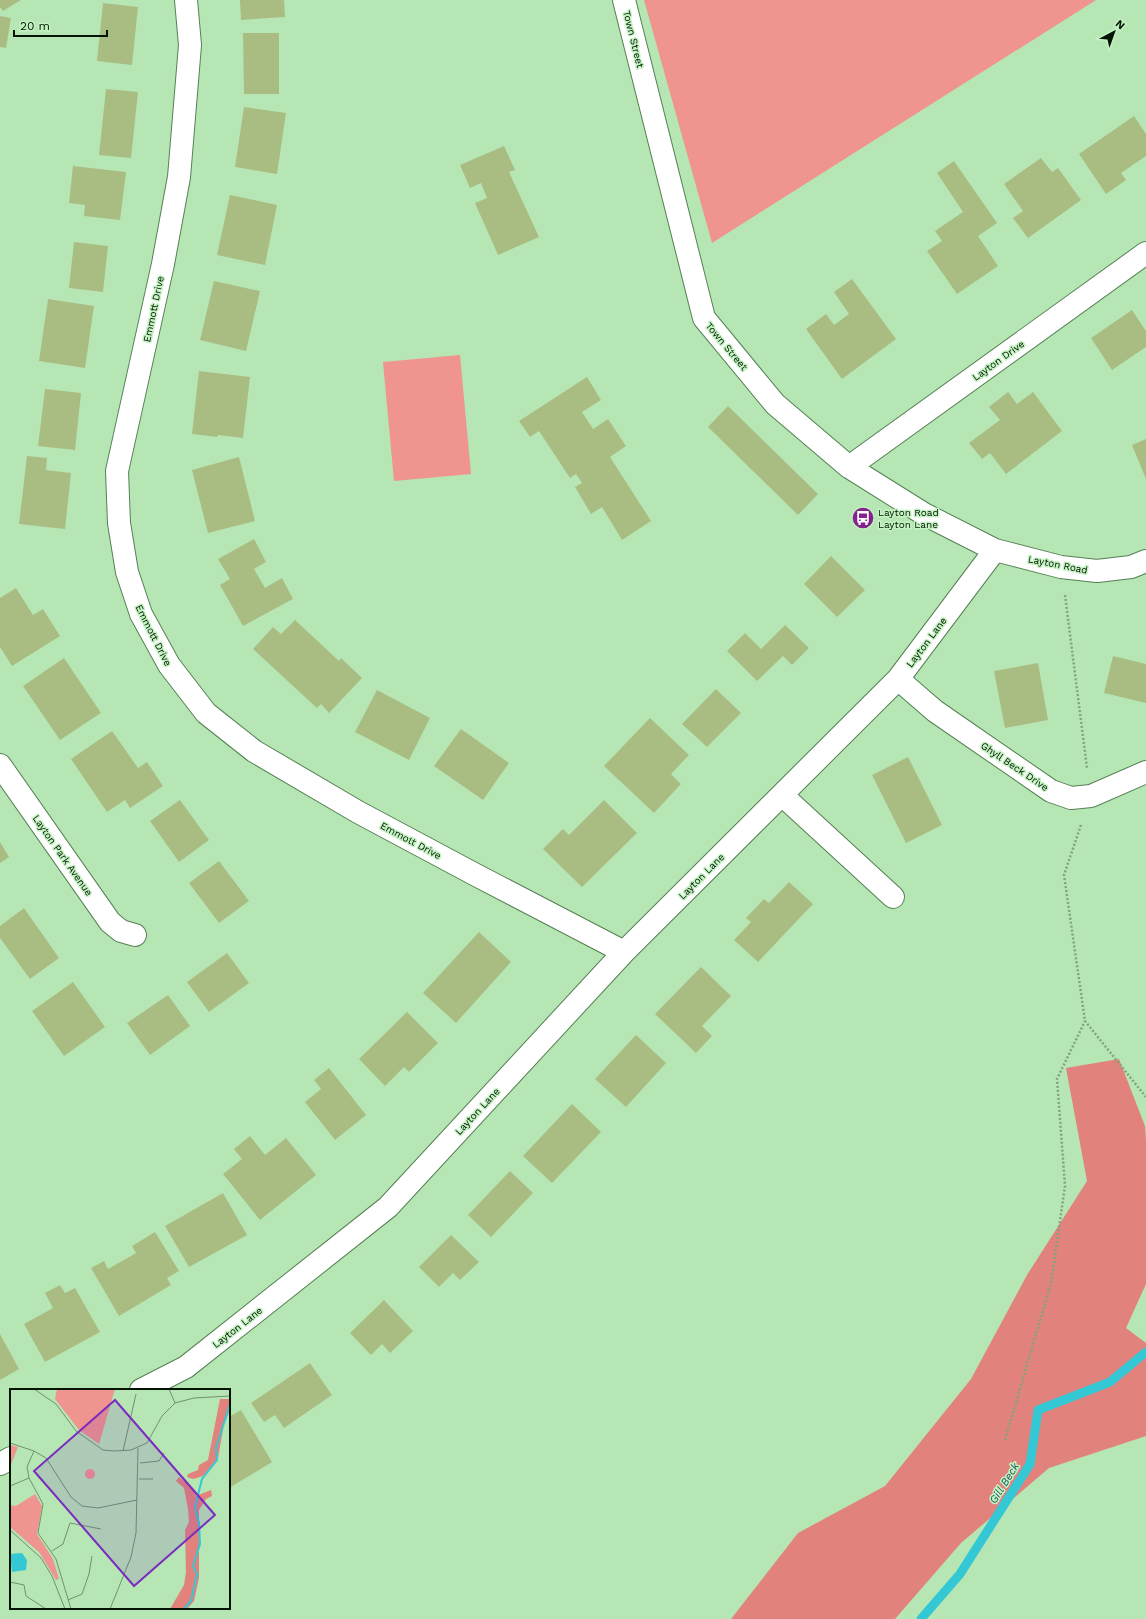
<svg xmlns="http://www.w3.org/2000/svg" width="1146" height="1619" font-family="'Work Sans',sans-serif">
<rect width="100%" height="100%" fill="#b7e6b5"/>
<path fill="#ef948f" d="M644 0H1096L712 243Z
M460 355 471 474 394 481 383 362Z"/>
<path fill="#e2827d" d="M1119 1059 1145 1126 1146 1140V1284L1126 1328 1146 1343V1436L1049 1468 961 1543 895 1619H731L798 1533 885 1486 971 1379 1027 1275 1087 1181 1066 1068Z"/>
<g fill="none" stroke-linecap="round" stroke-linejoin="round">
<path stroke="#34c8d5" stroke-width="9" d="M921 1619 960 1574 1030 1464 1038 1410 1110 1382 1146 1352"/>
</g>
<path fill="#a9bd83" d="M0 0H21L3 11 0 7Z
M240 0H284L285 17 241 20Z
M103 3 138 7 132 65 97 61Z
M0 16 11 18 6 48 0 47Z
M243 33H279V94H244Z
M106 89 138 92 131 158 99 155Z
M244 107 286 113 277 174 235 167Z
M1134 116 1146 134V156L1121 173 1126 180 1106 194 1079 154Z
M504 146 515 170 509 172 539 237 498 255 475 203 487 198 481 183 470 188 460 165Z
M1041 158 1052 172 1058 168 1081 200 1028 238 1013 218 1023 211 1004 184Z
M954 161 997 223 978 236 998 266 957 294 927 251 942 241 935 231 963 212 937 173Z
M73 166 126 172 120 220 84 216 85 205 69 203Z
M230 195 277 205 265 265 217 255Z
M74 242 108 246 103 292 69 288Z
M852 279 896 339 842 379 806 329 826 314 834 325 849 314 834 292Z
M214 281 260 291 246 351 200 340Z
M48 299 94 306 85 368 39 361Z
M1132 310 1146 331V347L1112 370 1091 338Z
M199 371 250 377 243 438 218 435 217 437 192 434Z
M587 377 601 400 582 412 593 429 608 419 626 446 610 457 651 521 622 540 602 507 591 514 575 487 582 483 576 474 570 478 539 431 530 437 519 421Z
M45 389 81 393 75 450 38 446Z
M1008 392 1017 404 1033 392 1062 431 1006 474 990 453 982 459 969 443 1000 420 989 407Z
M728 406 818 494 798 515 708 427Z
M1146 439V479L1132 445Z
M27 456 47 458 46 470 71 473 65 529 19 524Z
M239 457 255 521 208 533 192 470Z
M254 539 266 562 254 569 265 588 282 578 293 599 243 626 220 585 230 579 218 559Z
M831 556 865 590 837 617 804 584Z
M16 588 33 615 43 609 60 636 12 666 0 647V598Z
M295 620 339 661 341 658 362 678 329 713 321 704 317 708 253 649 273 627 281 634Z
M785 625 809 648 792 665 783 656 757 681 727 651 745 633 761 649Z
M1113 656 1146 664V703L1104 693Z
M64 658 101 713 60 740 23 686Z
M1038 663 1048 720 1005 728 994 671Z
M716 689 741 713 707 747 682 724Z
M377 690 430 718 409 760 355 732Z
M650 718 689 755 671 774 681 784 654 813 604 766Z
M461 729 509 763 483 800 434 766Z
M112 731 138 768 147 762 163 786 130 808 125 800 107 812 71 759Z
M908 757 942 825 906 843 872 775Z
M180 800 209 840 179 862 150 821Z
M604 800 637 833 582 887 543 849 563 829 569 835Z
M0 842 9 857 0 863Z
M219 861 249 901 219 923 189 883Z
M789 882 813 904 758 962 734 940 751 922 746 918 764 899 769 903Z
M24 908 59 958 30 979 0 938V926Z
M479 932 511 962 456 1023 423 993Z
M227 953 249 983 209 1012 187 982Z
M701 967 731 996 702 1026 712 1036 696 1053 655 1014Z
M73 982 105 1027 64 1056 32 1011Z
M168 995 190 1026 150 1055 127 1023Z
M407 1012 438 1043 409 1072 404 1067 385 1086 359 1059Z
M636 1035 666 1063 626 1107 595 1079Z
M329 1068 366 1115 335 1140 305 1102 321 1089 314 1080Z
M572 1104 601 1132 552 1183 523 1156Z
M250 1136 265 1155 286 1138 316 1175 260 1220 223 1174 242 1159 234 1149Z
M510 1171 533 1193 491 1237 468 1215Z
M223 1193 247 1235 189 1267 165 1226Z
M155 1232 179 1271 167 1278 171 1285 119 1316 91 1268 104 1261 108 1269 136 1253 132 1246Z
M451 1235 479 1262 460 1280 453 1273 439 1287 419 1267Z
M60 1285 65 1293 75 1288 100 1332 45 1362 24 1324 53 1308 45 1293Z
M384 1300 413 1331 390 1353 382 1344 371 1355 350 1333Z
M0 1334 19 1369 0 1380Z
M310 1363 332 1395 284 1428 275 1415 264 1422 251 1403Z
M241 1410 272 1462 229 1488V1417Z"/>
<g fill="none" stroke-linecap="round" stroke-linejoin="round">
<g stroke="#558054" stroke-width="24">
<path id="minor" d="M186 0 190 45 179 177 163 264 117 471 119 523 127 572 141 614 169 665 206 713 254 751 358 812 476 875 624 952
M624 0 704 318 775 404 849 467 924 514 995 550 1061 567 1097 571 1131 567 1146 561
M849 467 1146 253
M898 679 935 711 1051 791 1071 798 1091 796 1146 772
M0 765 110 922 121 931 135 935
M782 795 893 897
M141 1390 186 1367 388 1207 624 952 898 679 995 550
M0 1464 11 1458"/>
</g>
<path stroke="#7fa47e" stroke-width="2.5" stroke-dasharray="2 2" stroke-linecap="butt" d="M1065 595 1087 768
M1081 825 1064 875 1085 1021 1146 1097
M1005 1440 1051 1283 1065 1186 1057 1079 1085 1021"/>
<use href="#minor" stroke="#fff" stroke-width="22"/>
</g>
<defs>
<g id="bus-disc" transform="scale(1.15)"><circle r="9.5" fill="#83238d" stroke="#c4f3c2"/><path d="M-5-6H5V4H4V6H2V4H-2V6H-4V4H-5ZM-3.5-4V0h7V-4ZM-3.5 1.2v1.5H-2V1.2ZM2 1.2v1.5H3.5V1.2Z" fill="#fff"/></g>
</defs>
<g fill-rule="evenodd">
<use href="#bus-disc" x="863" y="518"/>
</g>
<g text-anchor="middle" stroke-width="3" stroke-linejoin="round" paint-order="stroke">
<g font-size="10" fill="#041404" stroke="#c4f3c2">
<text transform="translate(634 39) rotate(76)" y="4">Town Street</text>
<text transform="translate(153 309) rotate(-78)" y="4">Emmott Drive</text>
<text transform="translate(727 346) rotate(50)" y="4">Town Street</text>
<text transform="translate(998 360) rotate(-36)" y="4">Layton Drive</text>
<text transform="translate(1058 564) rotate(11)" y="4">Layton Road</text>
<text transform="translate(154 635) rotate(63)" y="4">Emmott Drive</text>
<text transform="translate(926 642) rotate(-53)" y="4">Layton Lane</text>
<text transform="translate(1015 766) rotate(34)" y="4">Ghyll Beck Drive</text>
<text transform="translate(411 840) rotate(28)" y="4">Emmott Drive</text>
<text transform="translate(63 855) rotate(55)" y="4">Layton Park Avenue</text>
<text transform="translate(701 876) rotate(-45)" y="4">Layton Lane</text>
<text transform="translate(477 1111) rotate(-47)" y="4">Layton Lane</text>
<text transform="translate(237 1327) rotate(-38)" y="4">Layton Lane</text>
</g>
<g font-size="10" fill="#041404" stroke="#c4f3c2" text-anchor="start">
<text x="878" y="516">Layton Road<tspan x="878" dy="12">Layton Lane</tspan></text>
</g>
<g font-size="11" font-style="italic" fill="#1b565b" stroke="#c4f3c2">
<text transform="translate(1004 1483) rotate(-58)" y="4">Gill Beck</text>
</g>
</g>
<g transform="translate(10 1389)">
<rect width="220" height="220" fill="#b7e6b5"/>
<path d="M47 0H105L89 55 69 41 45 10ZM0 56 8 58 0 78ZM75 85a5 5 0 1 1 10 0a5 5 0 1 1-10 0ZM25 105 32 117 27 145 43 170 49 190 46 191 29 163 0 138V116L6 117Z" fill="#ef948f"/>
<path d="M210 10H220V21L214 35 208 69 193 87 183 90 177 88 178 85 188 81 189 76 198 71ZM169 88 184 100 186 107 201 101 202 107 196 110 189 121V189L184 212 177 220H160L174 196 176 183 175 141 179 133 178 120 174 99 166 92Z" fill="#e2827d"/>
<path d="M12 164 17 171 16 181 2 183 0 165Z" fill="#34c8d5"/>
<path fill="none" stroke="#34c8d5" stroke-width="2" d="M174 220 181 212 187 185 183 177 190 155 189 134 185 118 192 90 207 71 206 59 220 15"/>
<path fill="none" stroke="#6f926e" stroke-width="1" d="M24 0 46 15 66 42 93 61 104 62 121 61 137 54 152 27 165 14 184 9 220 7M159 0 165 14M0 54 24 62 36 69 61 108 72 117 88 119 127 111M24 62 17 78 19 89 33 115 28 144 46 170 61 220M113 62 126 5M130 74 149 72 154 64M129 90H143M0 97 19 89M0 141 31 169 42 187 55 220M42 162 53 155 60 134 91 140M0 193 14 196 16 207 36 220M58 211 72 205 79 185 82 167M100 220 121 168 126 144 128 59"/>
<path fill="#7b2cbf" fill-opacity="0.15" stroke="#7b2cbf" stroke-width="2" d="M105 11 205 126 124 197 24 82Z"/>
<rect width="220" height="220" fill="none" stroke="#041404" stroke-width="2"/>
</g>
<g transform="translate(1114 32) rotate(41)" stroke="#c4f3c2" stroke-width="3" paint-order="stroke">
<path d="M0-3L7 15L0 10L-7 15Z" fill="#041404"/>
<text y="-6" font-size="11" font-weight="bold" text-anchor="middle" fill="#041404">N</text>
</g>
<path d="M14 30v6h93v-6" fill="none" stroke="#041404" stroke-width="2"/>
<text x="20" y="30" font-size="12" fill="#041404" stroke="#c4f3c2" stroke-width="3" paint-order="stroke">20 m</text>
</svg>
